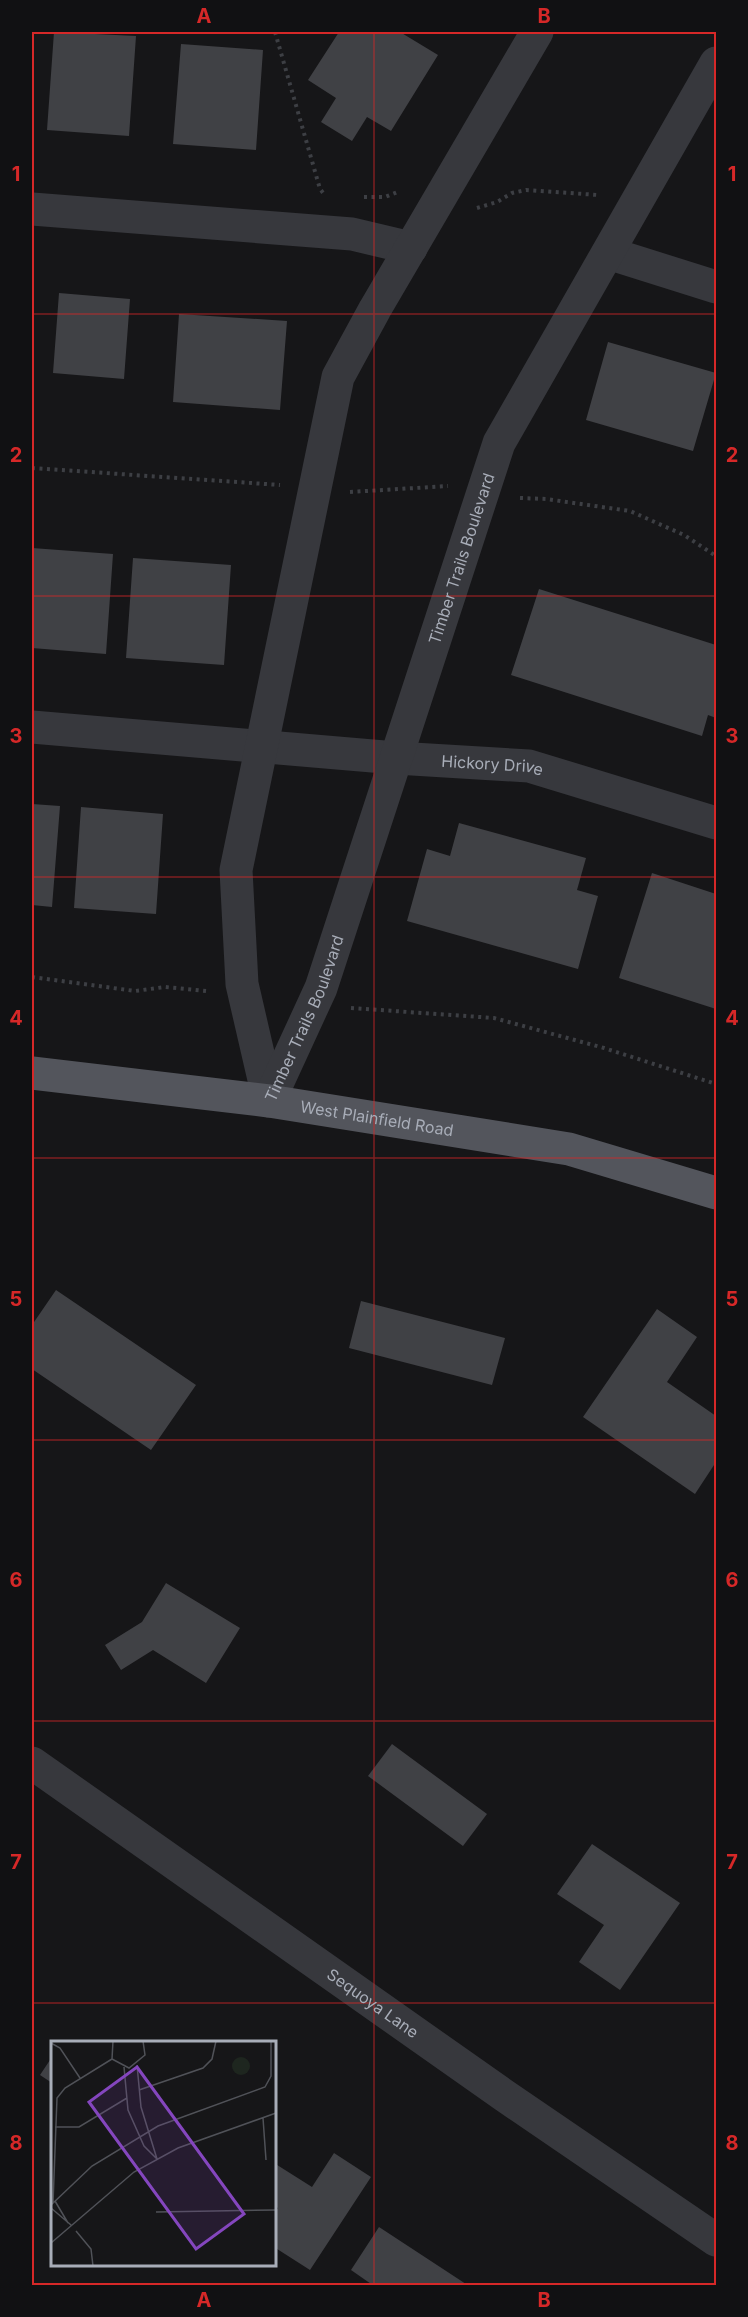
<svg xmlns="http://www.w3.org/2000/svg" width="748" height="2317" font-family="Inter,sans-serif">
<rect width="100%" height="100%" fill="#161618"/>
<path fill="#404145" d="M54 32 136 36 129 136 47 130Z
M339 32H400L438 55 391 131 367 117 352 141 321 122 336 98 308 80Z
M181 44 263 50 256 150 173 144Z
M59 293 130 299 124 379 53 373Z
M179 314 287 321 280 410 173 402Z
M608 342 716 373 693 451 586 420Z
M32 548 113 554 106 654 32 648Z
M133 558 231 565 224 665 126 658Z
M539 589 716 645V718L708 715 702 736 511 675Z
M32 804 60 806 52 907 32 905Z
M81 807 163 814 156 914 74 908Z
M459 823 586 858 577 890 598 896 578 969 407 921 427 849 450 856Z
M652 873 716 894V1009L619 978Z
M56 1290 196 1385 151 1450 32 1369V1325Z
M361 1301 505 1338 492 1385 349 1348Z
M657 1309 697 1337 667 1382 716 1416V1462L695 1494 583 1417Z
M166 1583 240 1628 206 1683 153 1650 121 1670 105 1645 142 1622Z
M392 1744 487 1814 463 1846 368 1776Z
M592 1844 680 1903 620 1990 579 1962 604 1925 557 1894Z
M52 2057V2083L40 2075Z
M334 2153 371 2177 310 2270 274 2247V2214L278 2208 274 2206V2163L312 2187Z
M379 2227 469 2286H374L351 2270Z"/>
<g fill="none" stroke-linecap="round" stroke-linejoin="round">
<path stroke="#3d3f44" stroke-width="4" stroke-dasharray="3 4.5" stroke-linecap="butt" d="M275 32 320 189 324 194
M364 197H385L400 191
M477 208 497 202 512 193 526 190 598 195
M32 468 280 485
M350 492 448 486
M520 498 546 499 630 511 684 535 716 556
M32 977 135 991 165 987 206 991
M351 1008 494 1018 604 1048 716 1084"/>
<g stroke="#37383d" stroke-width="33">
<path d="M32 209 352 234 411 248"/>
<path d="M608 253 716 287"/>
<path id="s1" d="M32 727 396 758 529 766 716 823"/>
<path d="M269 1101 242 984 236 870 338 377 375 309 537 32"/>
<path id="s2" d="M269 1101 321 988 499 443 716 63"/>
<path id="s3" d="M32 1763 505 2096 716 2240"/>
</g>
<path stroke="#53555c" stroke-width="33" id="s4" d="M32 1073 269 1101 569 1149 716 1193"/>
</g>
<path fill="none" stroke="#d62828" stroke-width="1.5" stroke-opacity="0.55" d="M374 32V2286M32 314H716M32 596H716M32 877H716M32 1158H716M32 1440H716M32 1721H716M32 2003H716"/>
<g text-anchor="middle" stroke-width="4.5" stroke-linejoin="round" paint-order="stroke">
<g font-size="16" fill="#a8adb8" stroke="#111113">
<text dy="6" stroke="none"><textPath href="#s2" startOffset="576">Timber Trails Boulevard</textPath></text>
<text dy="6" stroke="none"><textPath href="#s1" startOffset="462">Hickory Drive</textPath></text>
<text dy="6" stroke="none"><textPath href="#s2" startOffset="90">Timber Trails Boulevard</textPath></text>
<text dy="6" stroke="none"><textPath href="#s4" startOffset="348">West Plainfield Road</textPath></text>
<text dy="6" stroke="none"><textPath href="#s3" startOffset="417">Sequoya Lane</textPath></text>
</g>
</g>
<g transform="translate(51 2041)">
<rect width="225" height="225" fill="#161618"/>
<path d="M181 25a9 9 0 1 1 18 0a9 9 0 1 1-18 0Z" fill="#1e261f"/>
<path fill="none" stroke="#505258" stroke-width="1.5" d="M62 0 61 18 78 27 94 14 92 0M0 2 9 7 29 37M86 24 90 66 106 118M73 26 77 69 93 105 106 118M88 49 152 27 161 18 165 0M212 77 215 119M4 86H28L76 57M4 160 17 182M2 162 6 57 14 47 61 18M0 164 41 125 107 85 214 46 220 35V0M0 167 20 184M105 171 225 169M25 190 40 208 42 225M0 202 83 131 127 107 225 72"/>
<path fill="#8446be" fill-opacity="0.15" stroke="#8446be" stroke-width="3" d="M86 26 193 173 145 208 38 61Z"/>
<rect width="225" height="225" fill="none" stroke="#a8adb8" stroke-width="3"/>
</g>
<rect width="748" height="2317" fill="none" stroke="#111113" stroke-width="66"/>
<rect x="33" y="33" width="682" height="2251" fill="none" stroke="#d62828" stroke-width="2"/>
<g font-size="20" text-anchor="middle" font-weight="bold" fill="#d62828">
<text x="204" y="23">A</text>
<text x="544" y="23">B</text>
<text x="16" y="181">1</text>
<text x="732" y="181">1</text>
<text x="16" y="462">2</text>
<text x="732" y="462">2</text>
<text x="16" y="743">3</text>
<text x="732" y="743">3</text>
<text x="16" y="1025">4</text>
<text x="732" y="1025">4</text>
<text x="16" y="1306">5</text>
<text x="732" y="1306">5</text>
<text x="16" y="1587">6</text>
<text x="732" y="1587">6</text>
<text x="16" y="1869">7</text>
<text x="732" y="1869">7</text>
<text x="16" y="2150">8</text>
<text x="732" y="2150">8</text>
<text x="204" y="2307">A</text>
<text x="544" y="2307">B</text>
</g>
</svg>
